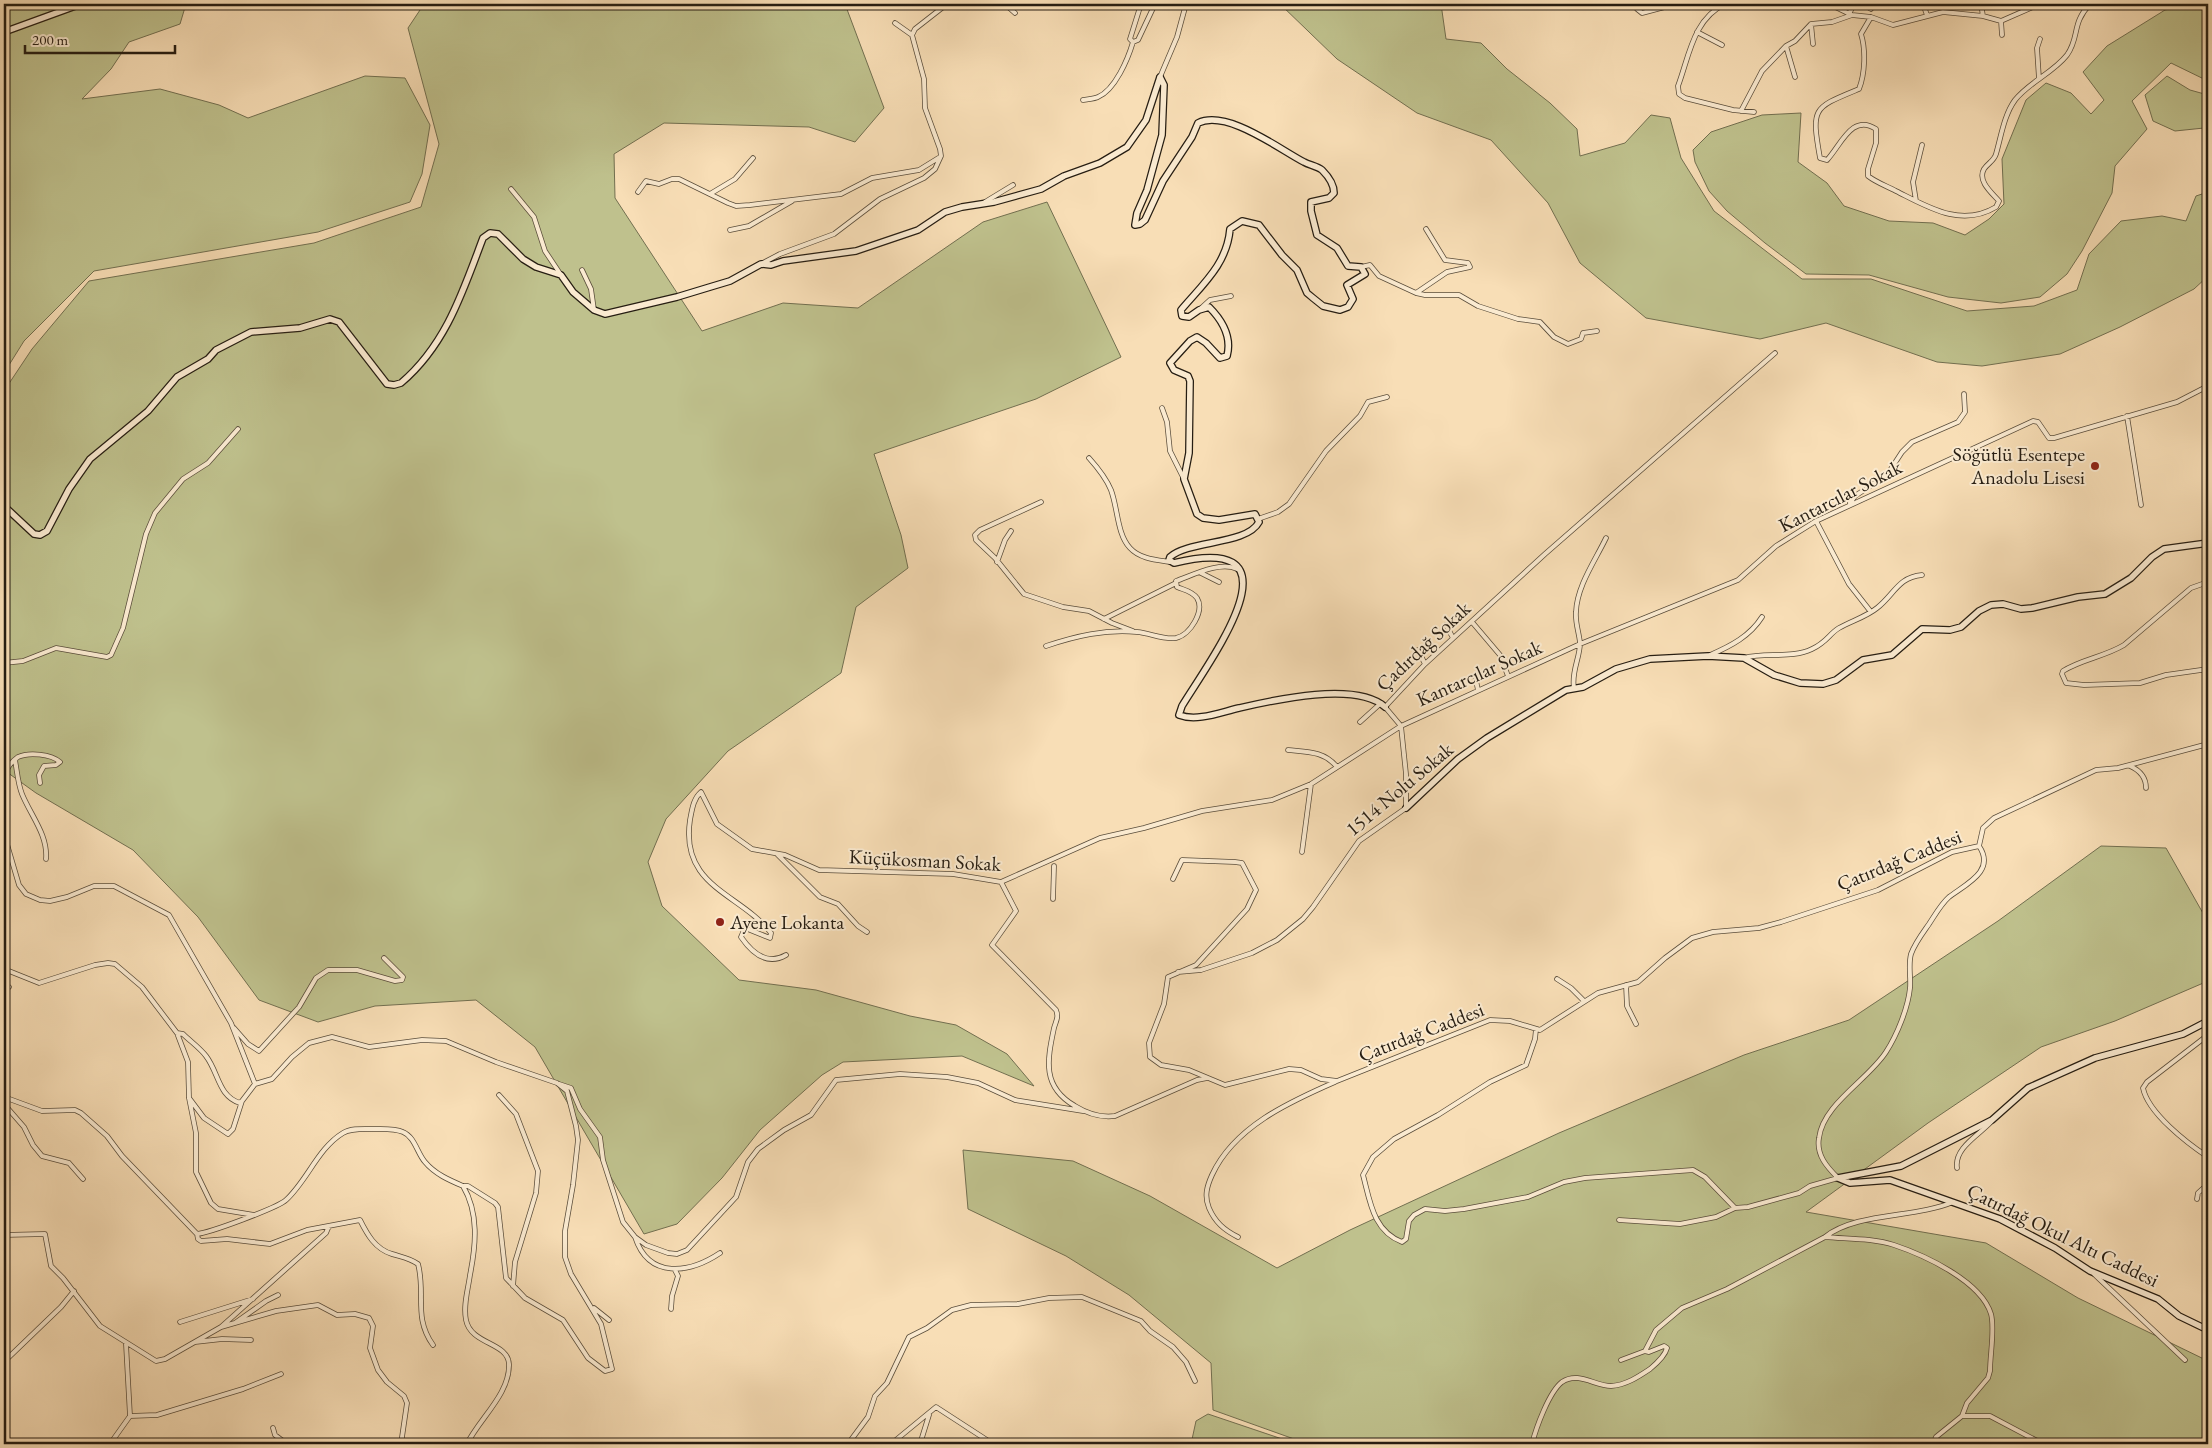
<svg xmlns="http://www.w3.org/2000/svg" width="2212" height="1448" font-family="'EB Garamond',serif">
<rect width="100%" height="100%" fill="#f8deb6"/>
<filter id="stains"><feTurbulence type="fractalNoise" baseFrequency=".004" numOctaves="4"/><feColorMatrix values="0 0 0 0 .2 0 0 0 0 .09 0 0 0 0 .02 0 0 0 .5 -.17"/></filter>
<radialGradient id="worn" r=".72"><stop offset=".6" stop-color="#630" stop-opacity="0"/><stop offset="1" stop-color="#630" stop-opacity=".3"/></radialGradient>
<path fill="#bfc18d" stroke="#726f50" d="M4 4H186L180 24 129 42 111 69 82 99 160 89 219 105 248 118 365 76 405 78 430 125 422 174 410 202 318 232 94 271 24 341 4 373Z
M424 4H845L884 108 855 142 809 127 664 123 614 154 615 198 702 331 783 303 858 308 983 222 1047 202 1121 357 1036 399 874 454 901 535 908 568 856 607 841 673 728 751 666 819 648 862 662 906 739 980 816 990 910 1016 956 1025 1007 1054 1034 1086 962 1056 843 1062 822 1075 760 1130 722 1178 677 1224 644 1234 535 1047 476 1000 375 1006 318 1022 259 1000 198 917 133 850 36 793 4 770V391L32 349 89 281 314 243 421 207 439 144 408 28Z
M1280 4H1441L1446 39 1481 43 1507 69 1550 103 1577 129 1580 156 1625 143 1651 115 1670 118 1681 158 1714 211 1802 279H1871L1967 311 2034 306 2077 290 2089 254 2121 221 2162 216 2186 221 2196 196 2208 192V276L2194 289 2120 327 2060 354 1982 366 1937 362 1826 323 1760 339 1646 318 1580 263 1548 203 1491 140 1417 113 1337 59Z
M2189 4 2208 8V81L2171 63 2132 101 2147 129 2115 166 2112 193 2082 251 2067 274 2040 297 2001 303 1948 297 1869 275 1806 274 1765 243 1727 211 1709 191 1695 162 1693 150 1711 132 1762 115 1801 113 1798 162 1827 183 1844 206 1889 221 1933 223 1965 235 1989 219 2004 204 2002 159 2026 100 2046 83 2071 93 2091 114 2104 100 2083 72 2107 46 2165 10Z
M2167 76 2190 90 2208 95V130L2204 128 2175 131 2153 121 2145 95Z
M2101 846 2166 848 2204 915H2208V981L2115 1021 2041 1047 1928 1123 1806 1212 1986 1243 2078 1298 2208 1361V1444H1308L1213 1410 1211 1363 1129 1295 1066 1256 968 1209 963 1150 1073 1161 1150 1196 1277 1268 1350 1230 1559 1133 1744 1055 1849 1020 1998 921Z
M1208 1414 1297 1444H1191L1196 1421Z"/>
<g fill="none" stroke-linecap="round" stroke-linejoin="round">
<g stroke="#5a4d3b" stroke-width="5.5">
<path id="street" d="M1005 4 1015 13
M1141 4 1130 39 1133 42 1138 40 1155 4
M1636 4 1637 9 1642 13 1676 4
M1725 4C1693 19 1689 57 1678 86L1679 94 1685 98 1733 110 1754 112
M1829 4 1852 15 1871 17 1893 25 1943 12 1983 16 2001 21 2040 4
M1863 4 1871 9
M1923 4 1927 15
M1981 4 1983 16
M1849 14 1854 4
M1871 17 1861 34C1866 50 1865 74 1859 89 1813 108 1811 107 1820 158L1827 160C1841 145 1852 113 1876 129V143L1868 169V176C1877 183 1887 186 1896 191 1928 207 1961 228 1996 207L1999 201C1992 193 1977 181 1984 169 1988 163 1994 161 1996 154 2001 137 2004 115 2015 100 2029 82 2053 73 2067 55 2080 37 2071 24 2090 4
M2001 21 2002 35
M895 23 912 35
M1811 24 1813 44
M1697 32 1722 45
M1160 77 1177 37 1186 4
M1795 77 1786 46 1795 41 1811 24 1832 22 1852 15
M2039 79 2037 48 2040 39
M1083 100C1088 99 1094 99 1098 97 1115 90 1128 59 1133 42
M1741 111 1762 71 1786 46
M511 189 534 217 545 251 561 275
M638 192 646 181 659 184 672 179H679L728 203 736 206 750 205 841 194 872 178 919 170 940 157
M710 194 735 179 753 158
M1916 201 1913 182 1922 145
M985 202 1013 185
M730 230 749 226 792 201
M761 264 780 254 834 234 880 199 924 178 935 169 941 156 940 149 925 108 924 79 912 35 915 29 947 4
M1361 267 1370 265 1379 276 1416 293 1425 295H1459L1478 306 1518 319 1540 322 1554 337 1568 344 1581 339 1583 333 1597 331
M582 270 591 289 594 310
M1416 293 1447 272 1470 267 1468 263 1445 260 1426 229
M1199 310 1210 300 1231 296
M1775 353 1545 554 1425 664 1385 707 1401 726 1580 644 1738 580 1776 546 1816 521 2033 421 2038 422 2049 438H2054L2177 402 2208 386
M1162 408 1167 422 1170 451 1183 477
M2127 416 2141 505
M1089 458C1098 468 1106 478 1111 490 1118 509 1117 534 1130 548 1140 559 1157 560 1170 562
M1041 502 980 530 975 535 976 540 995 558 1024 594 1063 607 1089 611 1112 623 1133 631
M1850 503 1855 496 1887 475 1902 452 1912 442 1958 422 1965 412 1964 394
M1258 519 1278 512 1289 504 1326 451 1360 416 1368 402 1387 397
M1816 521 1849 584 1871 612
M997 562 1005 540 1011 531
M1201 573 1219 582
M2208 582 2191 588 2124 645C2104 657 2082 659 2063 671L2062 674 2066 683 2084 685 2140 683 2166 675 2208 669
M1104 619 1176 583
M1472 622 1500 655 1508 676
M1446 625 1453 638
M1046 646C1076 636 1105 629 1137 632 1150 633 1163 640 1176 638 1190 635 1205 611 1197 598 1192 591 1184 590 1177 587L1176 581C1193 575 1220 561 1237 569
M1418 650 1425 664
M1710 655C1731 646 1750 636 1762 617
M1744 658C1765 652 1792 659 1812 649 1827 642 1829 634 1839 628 1851 621 1866 617 1877 608 1894 595 1898 577 1922 575
M4 663 23 661 56 648 107 657 111 655 123 628 146 534 155 513 183 479 208 463 238 429
M1475 676 1478 690
M1574 688C1571 672 1580 658 1580 643 1579 632 1575 623 1576 612 1577 586 1595 561 1606 538
M1360 722 1381 703
M1288 750C1307 752 1324 751 1337 767
M15 760C17 771 18 784 22 794 31 816 48 835 46 859
M2130 766C2139 770 2146 777 2146 788
M4 776C6 769 12 761 18 757 29 752 51 754 60 762L56 765 44 766 39 775 40 783
M4 834 19 885 26 894 40 900 50 901 67 897 94 886H114L169 915 231 1023 255 1084
M1979 846 1983 828 1994 818 2096 770 2118 768 2208 744
M1302 852 1311 784
M777 854 820 897 838 904 858 926 867 932
M1173 879 1182 860 1235 862 1242 863 1256 890 1247 909 1196 965 1168 977 1164 1004 1149 1043 1150 1057 1161 1065 1189 1070 1225 1085 1289 1069 1301 1070 1321 1079 1337 1081 1490 1020 1510 1021 1540 1030 1598 993 1638 982 1665 958 1692 938 1713 932 1759 928 1781 922 1878 890 1952 852 1979 846
M1001 882 1016 911 992 945 1056 1010C1059 1017 1056 1021 1054 1028 1047 1061 1042 1087 1075 1106 1088 1114 1100 1118 1115 1116L1197 1080 1207 1078
M1053 899 1054 866
M786 955C767 966 752 953 741 937L745 928 770 938 771 933C740 893 680 887 690 820 692 810 693 799 701 792L717 824 752 849 785 855 819 870 953 874 1001 882 1100 838 1144 828 1202 811 1272 800 1311 784 1401 726 1406 774V808L1359 841 1313 907 1303 919 1277 940 1252 953 1201 970 1178 972
M4 969 39 983 95 965 108 963 115 964 142 987 177 1033 188 1062 189 1098 196 1133V1172L211 1203 218 1209 254 1215
M1557 979 1571 988 1584 1001
M4 984 9 987
M1626 985 1627 1006 1636 1024
M234 1028 248 1044 259 1051 299 1007 316 978 328 970H357L395 981 402 980 403 977 384 958
M1536 1029 1535 1039 1526 1065 1490 1082 1438 1115 1394 1139 1373 1157 1363 1175C1370 1201 1373 1231 1402 1242L1406 1239 1409 1221 1414 1215 1425 1209 1445 1211 1464 1209 1528 1197 1564 1182 1585 1178 1693 1170 1705 1177 1735 1208
M177 1033 183 1034C190 1041 200 1048 206 1056 219 1073 218 1096 240 1103L242 1101
M2208 1035 2147 1082 2143 1088C2148 1113 2187 1143 2208 1157
M559 1084 571 1088 580 1109 600 1137 603 1160 623 1222 635 1237 646 1245 668 1253 677 1254 687 1250 736 1197 748 1162 758 1149 784 1130 811 1115 836 1080 900 1074 947 1077 978 1083 1015 1100 1083 1111
M499 1095 516 1114 538 1171 536 1193 515 1262 513 1286
M4 1097 42 1111 75 1110 81 1113 107 1136 122 1156 197 1234 198 1239 201 1241 227 1239 270 1244 307 1230 360 1220C367 1234 375 1249 392 1254 402 1257 410 1258 418 1264 426 1294 413 1317 433 1345
M189 1098 204 1118 228 1134 233 1129 242 1101 255 1084 272 1079 292 1057 309 1043 332 1037 369 1047 422 1040 446 1041 496 1062 557 1083 567 1091 576 1126 578 1140 573 1185 565 1231V1257L571 1274 601 1324 612 1369 605 1371 588 1358 563 1320 525 1298 506 1278 498 1207 495 1203 468 1186H463C449 1180 435 1174 425 1162 417 1153 415 1137 403 1132 394 1128 382 1129 373 1129 363 1129 351 1128 343 1133 318 1148 307 1181 286 1200 277 1208 209 1233 197 1234
M4 1104 24 1127 33 1145 42 1156 69 1163 83 1179
M1957 1168C1954 1148 1979 1135 1991 1122
M1838 1178C1827 1167 1816 1155 1819 1138 1823 1104 1868 1080 1886 1052 1897 1035 1908 1008 1910 988 1911 977 1908 965 1911 954 1915 943 1922 934 1929 924 1935 915 1941 904 1949 897 1966 884 1996 871 1979 846
M463 1186C479 1213 476 1245 470 1275 468 1290 463 1305 466 1320 471 1345 508 1342 509 1364 510 1394 479 1419 467 1444
M2197 1199 2198 1193 2208 1184
M1619 1220 1680 1224 1716 1217 1735 1208 1748 1207 1799 1193 1810 1186 1838 1178
M4 1235 45 1234 51 1266 63 1278 100 1326 156 1361 165 1359 221 1327 326 1233 329 1226
M635 1237C649 1280 690 1273 720 1253
M1238 1237C1224 1230 1215 1222 1209 1208 1204 1196 1207 1186 1212 1175 1234 1127 1289 1102 1335 1082
M1825 1237C1848 1239 1872 1238 1894 1245 1924 1255 1981 1281 1991 1314 1995 1328 1990 1355 1990 1371L1988 1378 1967 1403 1962 1416 1936 1437 1933 1444
M2094 1274 2185 1360
M594 1308 609 1320
M671 1309 672 1296 678 1276 675 1270
M180 1322 253 1299
M235 1323 266 1301 278 1295
M221 1327 276 1311 318 1305 337 1315 355 1314 369 1318 373 1326 370 1348 378 1370 387 1382 404 1396 407 1403 401 1444
M195 1342 222 1339 251 1340
M9 1357 61 1307 74 1291
M1621 1360 1645 1351 1656 1330 1682 1308 1727 1289 1825 1237C1856 1212 1916 1218 1953 1202
M130 1416 157 1415 243 1389 281 1374
M1962 1416H1990L2043 1444
M273 1428 275 1435 287 1444
M110 1444 130 1416 126 1344
M848 1444 868 1417 875 1396 887 1383 909 1337 927 1328 952 1310 971 1305 1018 1304 1049 1298 1082 1297 1141 1321 1150 1331 1173 1347 1186 1362 1195 1381
M891 1444 936 1407 993 1444
M920 1444 929 1415
M1532 1444C1536 1428 1549 1392 1562 1382 1578 1371 1595 1386 1611 1386 1626 1385 1638 1377 1650 1369 1656 1364 1665 1356 1667 1348L1664 1346 1649 1352 1645 1351"/>
</g>
<g stroke="#261d12" stroke-width="8">
<path id="secondary" d="M4 32 81 4
M1160 77 1164 85 1162 135 1147 190 1137 213 1135 225 1140 224 1145 220 1163 181 1192 137 1198 123C1227 109 1279 149 1304 162 1309 165 1317 166 1322 170 1328 176 1334 185 1334 193L1329 198 1311 202V211L1317 235 1337 248 1348 266 1361 267 1365 274 1347 285 1353 299 1348 307 1340 310 1323 306 1313 298 1307 293 1297 270 1282 255 1259 225 1242 221 1230 229C1227 264 1203 284 1181 310L1182 316 1189 317 1199 310 1209 307C1223 321 1232 337 1227 356L1220 358 1206 343 1197 337 1190 341 1170 363 1174 370 1188 376 1190 381 1189 453 1184 479 1197 514 1203 518 1219 520 1255 514 1259 522C1247 545 1189 540 1170 557L1169 560 1174 563C1308 530 1210 660 1182 706L1179 715C1197 722 1221 712 1239 708 1274 700 1356 681 1385 707
M4 506 34 534 40 535 47 531 69 489 90 459 148 411 177 377 208 359 216 350 251 332 300 328 330 319 339 322 387 384 394 385 401 383C446 345 463 291 483 238L490 233 498 234 523 259 536 267 561 275 573 292 594 310 605 314 677 297 710 287 730 281 761 264 771 265 783 261 856 251 918 230 945 212 962 207 994 202 1041 189 1064 176 1100 163 1127 147 1146 120 1160 77
M1406 808 1458 759 1487 738 1566 690 1583 687 1616 669 1650 659 1708 656 1744 658 1774 675 1800 683 1823 684 1836 680 1863 660 1892 655 1922 629 1950 630 1961 627 1979 611 1991 605 2003 604 2021 609 2032 608 2078 597 2105 594 2131 578 2152 557 2164 549 2208 543
M1838 1178 1850 1183 1890 1180 2000 1219 2055 1248 2090 1271 2158 1299 2179 1316 2208 1330
M1838 1178 1901 1166 1992 1120 2028 1088 2095 1058 2183 1034 2208 1021"/>
</g>
<use href="#street" stroke="#faead0" stroke-width="4"/>
<use href="#secondary" stroke="#faead0" stroke-width="5.5"/>
</g>
<g fill="#8f2418" stroke="#faead0" stroke-width="2">
<circle cx="2095" cy="466" r="5"/>
<circle cx="720" cy="922" r="5"/>
</g>
<g text-anchor="middle" stroke-width="4" stroke-linejoin="round" paint-order="stroke">
<g font-size="20" fill="#261d12" stroke="#faead0" text-anchor="end">
<text x="2085" y="461">Söğütlü Esentepe<tspan x="2085" dy="23">Anadolu Lisesi</tspan></text>
<text x="730" y="929" text-anchor="start">Ayene Lokanta</text>
</g>
<g font-size="20" fill="#261d12" stroke="#faead0">
<text transform="translate(1840 496) rotate(-27)" y="7">Kantarcılar Sokak</text>
<text transform="translate(1423 646) rotate(-43)" y="7">Çadırdağ Sokak</text>
<text transform="translate(1479 673) rotate(-24)" y="7">Kantarcılar Sokak</text>
<text transform="translate(1399 789) rotate(-40)" y="7">1514 Nolu Sokak</text>
<text transform="translate(925 860) rotate(3)" y="7">Küçükosman Sokak</text>
<text transform="translate(1899 860) rotate(-22)" y="7">Çatırdağ Caddesi</text>
<text transform="translate(1421 1032) rotate(-21)" y="7">Çatırdağ Caddesi</text>
<text transform="translate(2063 1235) rotate(26)" y="7">Çatırdağ Okul Altı Caddesi</text>
</g>
</g>
<rect width="2212" height="1448" fill="none" stroke="#f8deb6" stroke-width="20"/>
<rect x="5" y="5" width="2202" height="1438" fill="none" stroke="#261d12" stroke-width="2.5"/>
<rect x="10" y="10" width="2192" height="1428" fill="none" stroke="#261d12"/>
<path d="M25 45v8h150v-8" fill="none" stroke="#261d12" stroke-width="2.5"/>
<text x="32" y="45" font-size="15" fill="#261d12" stroke="#faead0" stroke-width="4" paint-order="stroke">200 m</text>
<rect width="100%" height="100%" filter="url(#stains)"/>
<rect width="100%" height="100%" fill="url(#worn)"/>
</svg>
